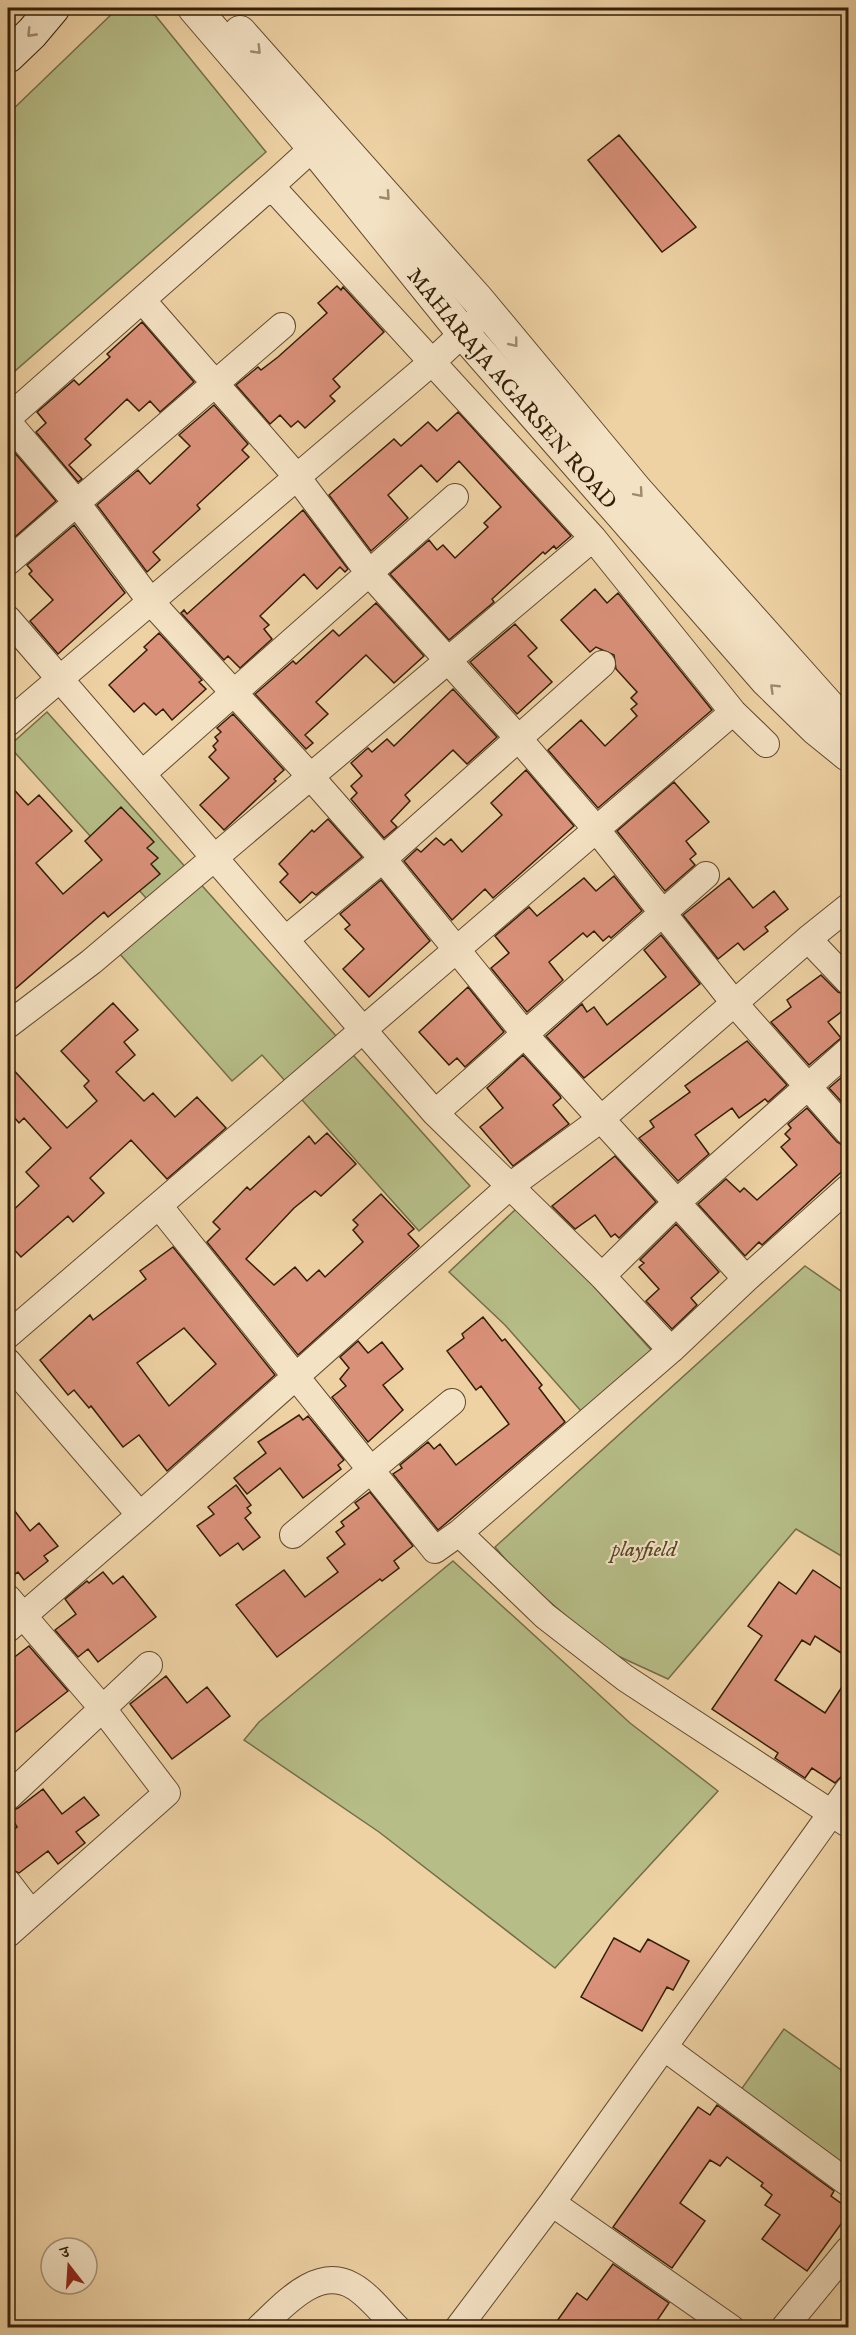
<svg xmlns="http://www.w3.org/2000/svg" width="856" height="2335" font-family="'IM FELL English','Noto Serif Devanagari',serif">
<rect width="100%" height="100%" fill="#eed2a4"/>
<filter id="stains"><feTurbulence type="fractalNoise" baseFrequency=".00333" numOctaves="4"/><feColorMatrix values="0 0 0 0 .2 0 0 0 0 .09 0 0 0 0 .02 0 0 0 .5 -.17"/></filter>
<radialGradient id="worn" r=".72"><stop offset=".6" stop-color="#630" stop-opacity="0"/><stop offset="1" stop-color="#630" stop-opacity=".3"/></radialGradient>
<path fill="#b6bd87" stroke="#746e48" stroke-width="1.5" d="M118 8 155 15 266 152 8 377V114Z
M47 712 470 1186 419 1231 262 1055 232 1081 104 936 146 898 9 746Z
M516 1209 572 1262 652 1351 581 1411 505 1325 449 1272Z
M805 1266 848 1296V1560L796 1529 668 1679 605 1650 518 1574 495 1547Z
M453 1561 630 1723 718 1791 555 1968 379 1832 244 1740 259 1722Z
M784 2029 848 2075V2169L740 2091Z"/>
<path fill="#da917a" stroke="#321e08" stroke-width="1.5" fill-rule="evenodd" d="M619 135 696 227 662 252 588 160Z
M337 286 341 290 343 287 384 332 333 379 340 387 330 396 335 401 305 428 298 421 291 427 280 415 270 424 236 385 258 367 261 370 278 357 327 313 318 303Z
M142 322 194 382 160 412 150 401 139 411 127 399 85 439 91 445 69 465 82 479 78 482 36 432 46 423 37 412 74 380 79 385 110 357 107 354Z
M214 405 248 444 242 450 249 457 197 505 200 509 153 552 160 560 147 572 97 505 138 470 150 484 190 446 179 435Z
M458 412 571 536 556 549 554 546 545 554 543 552 492 599 494 602 449 640 390 574 429 540 437 550 443 545 455 558 488 527 484 523 501 507 459 461 437 482 421 465 388 495 408 518 371 551 329 495 394 439 401 446 428 422 437 431Z
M14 452 56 501 8 543V459Z
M303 510 348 569 345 572 340 567 317 589 304 574 260 616 269 625 264 629 272 639 240 668 228 656 224 660 181 613 184 610 187 614Z
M74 525 125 593 58 654 30 621 53 600 29 574 32 571 27 565Z
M595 589 607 603 618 593 712 710 598 808 548 750 581 720 605 746 637 716 631 709 637 704 631 698 637 692 616 669 614 655 596 647 590 652 561 620Z
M376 603 424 656 394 683 366 655 316 702 328 714 305 735 313 743 306 749 255 694 293 661 296 664 333 630 339 636Z
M515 624 537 648 528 656 552 682 517 714 470 662Z
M159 633 202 680 199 682 206 689 172 720 163 709 156 715 144 703 134 712 109 685 147 650 144 647Z
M453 689 497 737 467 764 453 750 405 795 410 801 391 821 397 827 384 838 351 799 357 793 351 786 362 776 351 763 368 748 372 752 387 739 394 746Z
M233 714 284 770 274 779 276 781 224 830 200 805 229 778 209 757 216 750 213 746 218 741 215 737 221 732 217 728Z
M526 770 574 826 493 898 485 889 452 920 404 861 417 849 421 852 436 838 444 845 451 839 462 852 502 815 491 803Z
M674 782 709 822 686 841 696 854 690 859 695 865 665 891 617 831Z
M8 783 28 805 39 795 72 831 36 863 63 894 102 860 85 841 121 807 154 842 147 848 158 858 151 864 160 874 108 917 104 912 8 995Z
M328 819 362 857 316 895 312 892 300 903 280 882 288 874 279 864 312 830 314 832Z
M614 876 642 911 611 938 609 936 603 941 594 931 587 937 583 933 549 962 563 980 527 1012 491 968 509 953 495 936 529 907 537 916 584 878 596 891Z
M729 878 753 908 774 891 788 909 765 927 768 931 744 950 738 943 718 959 683 915Z
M381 880 430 941 369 997 343 969 364 949 345 929 350 925 340 914Z
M661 935 700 984 584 1078 546 1036 582 1004 587 1012 594 1007 607 1025 666 977 644 950Z
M821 975 838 992 849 996V1006L828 1022 841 1038 809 1065 771 1022 791 1007 787 1000Z
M468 987 504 1032 465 1067 457 1058 449 1065 419 1032Z
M113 1003 138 1030 124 1042 135 1055 116 1072 144 1101 153 1093 175 1117 197 1097 226 1128 167 1179 131 1140 90 1178 104 1193 73 1222 68 1216 21 1257 8 1243V1215L39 1186 26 1172 51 1148 24 1118 19 1123 8 1110V1064L67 1128 97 1101 84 1086 89 1081 61 1051Z
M747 1041 787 1085 768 1102 765 1099 739 1118 732 1108 695 1135 709 1154 678 1181 639 1138 654 1127 650 1121 690 1092 685 1086Z
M523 1055 560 1096 561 1098 553 1105 569 1124 513 1166 480 1127 503 1108 487 1088Z
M849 1071V1110L829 1088Z
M807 1108 837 1142 849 1149V1165L762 1245 759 1242 745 1256 698 1204 726 1179 740 1192 744 1188 757 1200 797 1165 781 1147 790 1139 785 1134 791 1128 788 1124Z
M327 1133 356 1164 321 1196 315 1191 294 1208 246 1259 274 1285 295 1267 307 1281 319 1270 325 1277 363 1242 353 1230 358 1225 353 1220 381 1194 414 1229 408 1234 419 1246 298 1355 207 1242 220 1229 213 1222 247 1187 250 1190 309 1136 315 1144Z
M615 1156 656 1202 619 1238 615 1234 611 1237 595 1215 575 1229 552 1206Z
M676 1224 719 1272 691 1298 697 1305 672 1329 646 1301 659 1289 639 1267 644 1263 640 1260Z
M173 1247 275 1375 167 1471 139 1435 123 1447 91 1406 89 1408 74 1390 68 1395 40 1360 90 1315 93 1320 146 1279 140 1271ZM184 1328 216 1364 169 1406 137 1363Z
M483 1317 502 1341 505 1339 542 1385 539 1388 565 1422 438 1530 393 1474 402 1468 400 1465 428 1442 434 1449 440 1444 456 1465 509 1424 481 1386 476 1390 447 1351 464 1338 462 1334Z
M358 1341 368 1353 382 1342 403 1369 383 1385 403 1410 368 1442 332 1397 346 1386 340 1379 349 1368 340 1357Z
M299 1415 303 1420 308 1416 344 1460 338 1465 341 1469 303 1498 280 1468 247 1494 234 1478 266 1453 258 1442Z
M236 1485 251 1505 247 1508 251 1513 245 1518 260 1537 243 1550 238 1543 220 1556 197 1526 214 1514 208 1507Z
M370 1492 413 1546 394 1561 399 1568 382 1581 380 1579 277 1657 236 1605 284 1570 305 1597 338 1572 327 1558 345 1544 336 1532 344 1526 341 1522 359 1508 355 1503Z
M8 1502 30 1531 39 1523 58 1546 44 1556 48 1561 24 1580 18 1572 8 1580Z
M813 1570 849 1594V1658L815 1636 810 1645 802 1640 775 1680 825 1713 849 1676V1775L841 1777 835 1783 812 1768 805 1778 775 1758 778 1753 712 1709 762 1636 748 1626 779 1582 796 1594Z
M103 1572 113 1584 123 1576 156 1617 98 1662 88 1649 78 1657 55 1630 76 1614 65 1599 87 1581 89 1583Z
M29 1646 68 1691 8 1738V1662Z
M166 1676 187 1703 207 1687 230 1716 172 1759 130 1704Z
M43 1789 62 1814 84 1797 99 1815 76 1832 85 1843 58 1864 48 1851 19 1873 8 1868V1834L17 1827 8 1812 18 1808Z
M614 1938 640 1952 648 1939 689 1961 673 1990 667 1987 642 2031 581 1997Z
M717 2105 834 2191 831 2196 849 2209V2213L807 2271 762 2239 780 2215 765 2205 772 2195 761 2186 763 2183 727 2157 720 2166 710 2160 680 2203 705 2221 672 2268 613 2227 698 2107 710 2115Z
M613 2264 669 2303 652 2328H552L577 2293 587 2300Z"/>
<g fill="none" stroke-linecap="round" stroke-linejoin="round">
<g stroke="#614b2f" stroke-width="28">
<path id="minor" d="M271 186 326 136
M143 301 297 477 369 573 519 739 596 829 735 1004 848 1132
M8 418 271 186 593 538 733 712 766 744
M8 422 76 502 151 602 310 776 383 859 534 1045 746 1279
M8 562 282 326
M8 619 435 1113 602 1276 671 1350
M8 723 431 363 476 321
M142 774 455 497
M286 939 383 859 602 664
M808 939 848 981
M8 1025 91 962 593 538
M435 1113 706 875
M159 1206 435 1550 459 1533 671 1350 746 1279 848 1188
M602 1276 675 1204 848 1051
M8 1335 733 712
M8 1362 140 1515
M459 1533 545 1616 625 1678 848 1824
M293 1535 452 1402
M8 1598 103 1709 167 1793 8 1934
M8 1629 140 1515 509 1187 601 1119 808 939 848 907
M8 1797 149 1665
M8 1883 31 1913
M665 2048 848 2183
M552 2203 731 2328
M259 2328C283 2306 317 2265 353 2286 369 2295 383 2314 397 2328
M458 2328 552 2203 848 1790
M784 2328 848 2250"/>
</g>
<g stroke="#614b2f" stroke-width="34">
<g id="tertiary">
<path id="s1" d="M194 8 313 147 463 333 766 680 816 729 848 755"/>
<path d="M240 32 479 301 637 491 835 713 848 723"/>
</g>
</g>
<g stroke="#321e08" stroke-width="35">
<path id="secondary" d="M8 56 32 33 53 8"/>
</g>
<use href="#minor" stroke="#f4e2c4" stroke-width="26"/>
<use href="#tertiary" stroke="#f4e2c4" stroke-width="32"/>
<use href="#secondary" stroke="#f4e2c4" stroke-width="33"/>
</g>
<defs><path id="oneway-chevron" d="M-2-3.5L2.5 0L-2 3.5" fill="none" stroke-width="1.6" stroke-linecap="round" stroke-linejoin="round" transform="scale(1.5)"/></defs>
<g stroke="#9d8a6f">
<use href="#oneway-chevron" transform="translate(31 33) rotate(134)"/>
<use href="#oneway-chevron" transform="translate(257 50) rotate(46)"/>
<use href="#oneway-chevron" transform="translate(386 196) rotate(48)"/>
<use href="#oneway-chevron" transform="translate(514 343) rotate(51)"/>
<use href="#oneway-chevron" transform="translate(639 493) rotate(49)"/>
<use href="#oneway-chevron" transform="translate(774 688) rotate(-136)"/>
</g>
<g text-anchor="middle" stroke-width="4.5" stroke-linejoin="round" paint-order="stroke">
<g font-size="22" fill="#321e08" stroke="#f4e2c4">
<text dy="8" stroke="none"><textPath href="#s1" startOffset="496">MAHARAJA AGARSEN ROAD</textPath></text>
</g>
<g font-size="22" font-style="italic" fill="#534628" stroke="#f4e2c4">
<text x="644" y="1556">playfield</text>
</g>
</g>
<rect width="856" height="2335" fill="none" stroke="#eed2a4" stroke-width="30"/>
<rect x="9" y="9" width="838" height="2317" fill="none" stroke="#321e08" stroke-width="3"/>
<rect x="15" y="15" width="826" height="2305" fill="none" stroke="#321e08" stroke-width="1.5"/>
<g transform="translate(69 2266) rotate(343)"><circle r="28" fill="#f4e2c4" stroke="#a69479" stroke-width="1.5"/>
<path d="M0-4.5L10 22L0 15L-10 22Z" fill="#8f2418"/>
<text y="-9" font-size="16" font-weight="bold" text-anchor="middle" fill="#321e08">उ</text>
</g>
<rect width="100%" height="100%" filter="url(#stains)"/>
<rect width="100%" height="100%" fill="url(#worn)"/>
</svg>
